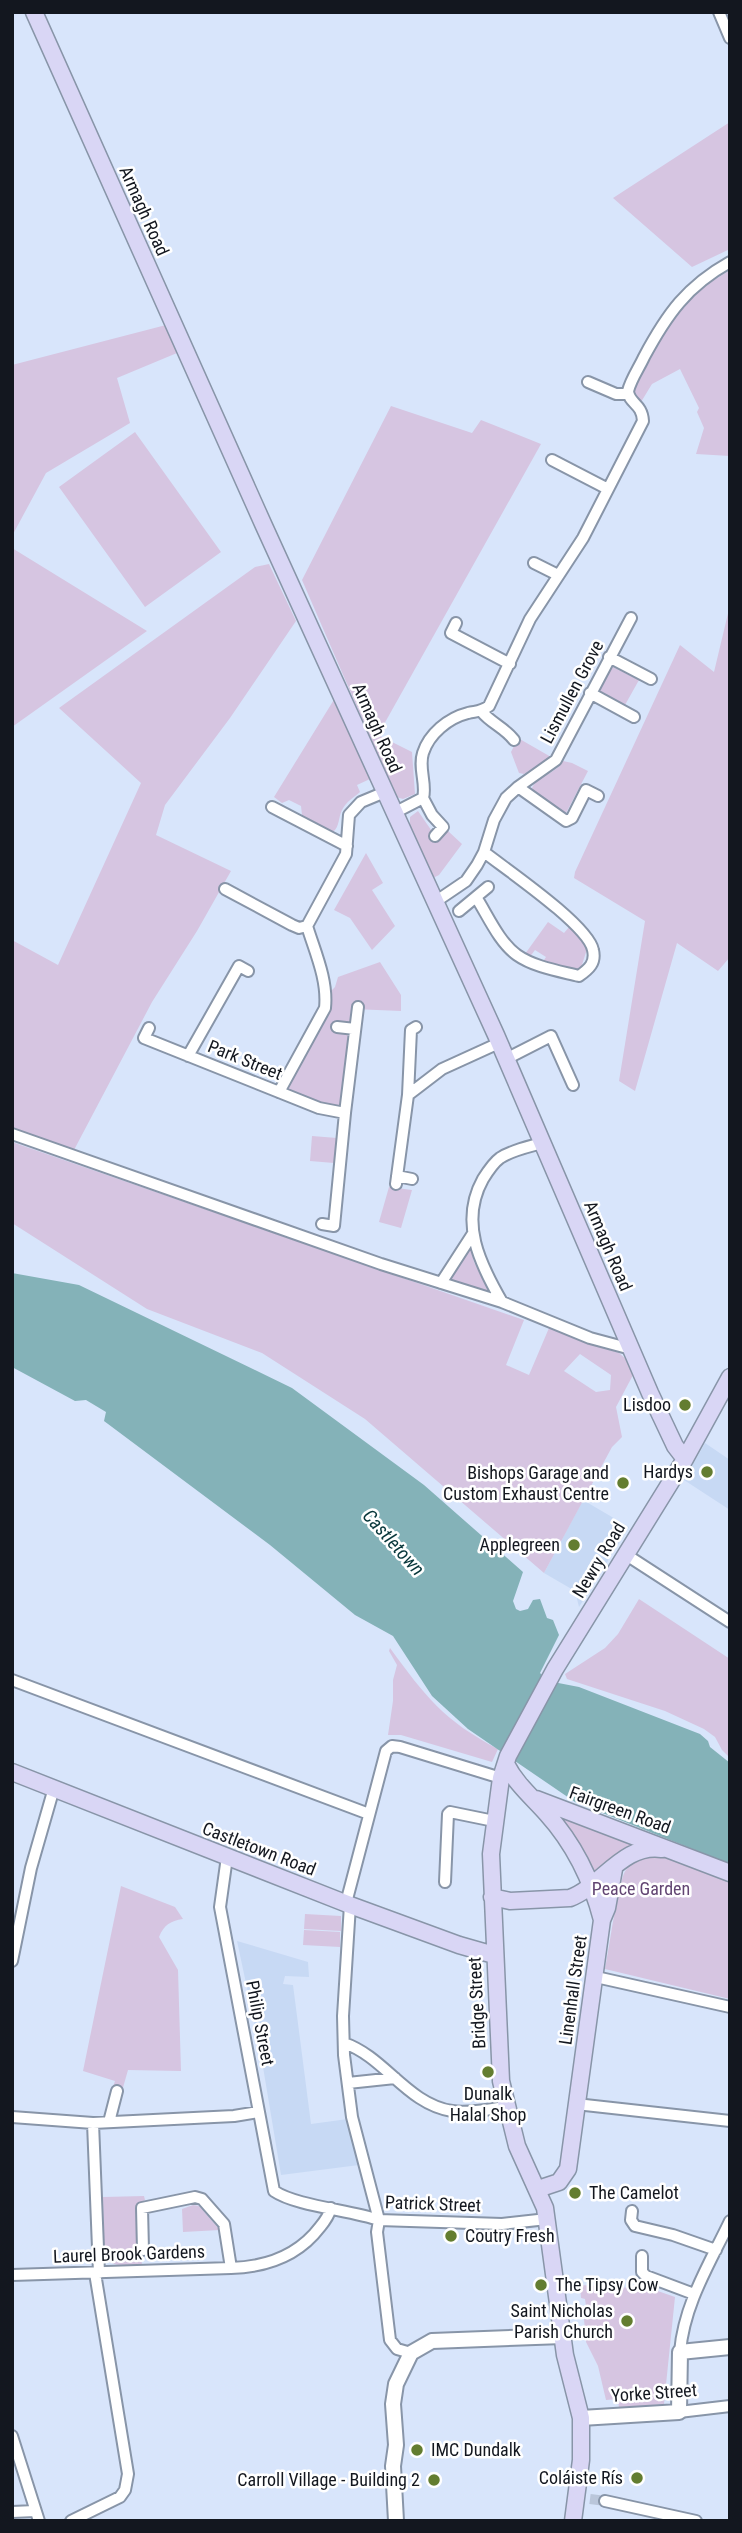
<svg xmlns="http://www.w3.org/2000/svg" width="742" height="2533" font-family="'Roboto Condensed',sans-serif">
<rect width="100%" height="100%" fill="#d8e5fb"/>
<path fill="#c7d9f4" d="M705 1443 730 1460V1510L684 1480Z
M583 1500 629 1527 579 1607 575 1591 544 1573Z
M237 1941 308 1962 309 1977 285 1976 283 1984 293 1985 311 2124 348 2119 359 2165 281 2175 260 2049Z"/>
<path fill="#d6c5e1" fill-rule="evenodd" d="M730 122V249L692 267 613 198Z
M730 270V456L696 454 704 428 697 412 699 408 680 369 652 384 641 402 631 394 675 313 701 288Z
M166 325 177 353 117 378 130 423 46 473 12 536V365Z
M391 406 472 433 481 420 541 444 378 735 412 752 415 794 403 799 396 797 302 580Z
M135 432 221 552 145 607 59 487Z
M12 548 147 631 12 727Z
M269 564 296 621 230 718 165 805 156 835 231 871 197 931 152 1002 74 1150 12 1129V940L58 965 141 783 59 708 255 567Z
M730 605V957L718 971 677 943 635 1091 619 1081 645 921 574 878 575 872 680 645 714 672Z
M613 667 639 680 625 705 600 691 604 680Z
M335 698 370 779 357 785 360 792C353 798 346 802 342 810 338 818 340 826 333 832L302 815 301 806 289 800 282 803 274 797Z
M518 738 551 757 524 774 519 773 511 752Z
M563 761 572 763 588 771 566 813 534 793 532 788C538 775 556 774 563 761Z
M418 811 438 840 448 831 462 844 439 875 433 878 410 825V817Z
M366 853 383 883 372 890 395 926 372 950 350 918 334 910Z
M548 922 564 933 570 926 579 932 587 949 581 968 573 971 542 963 546 957 535 950 529 958 525 954Z
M380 962 401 995V1011L353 1009 349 1023 347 1024 348 1035 343 1104 339 1108 333 1109 289 1091 287 1089 289 1082 330 1008V992L335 987 338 977Z
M312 1136 337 1138 334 1163 310 1161Z
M12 1142 524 1320 506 1365 529 1375 549 1328 619 1353 626 1359 633 1375 616 1407 622 1437 612 1447 544 1573 365 1419 262 1353 147 1309 12 1223ZM580 1354 611 1375 610 1390 596 1392 564 1371Z
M389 1187 412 1190 401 1228 379 1222Z
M468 1248 471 1249 474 1262 490 1294 451 1282 450 1277Z
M639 1599 730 1659V1758L722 1750 715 1737 704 1729 665 1711 567 1679 565 1674 605 1648 618 1634Z
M390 1648C426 1697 443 1720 498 1749L492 1762 401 1735H388L393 1701V1680L397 1665 389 1651Z
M562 1818 565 1819 649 1845 596 1875Z
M661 1855 730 1880V1999L605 1969C609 1951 618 1880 626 1870 635 1858 648 1856 661 1855Z
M121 1886 175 1907 183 1919C170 1921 164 1925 159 1937L178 1970 181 2071 128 2070 122 2091 112 2090 115 2081 83 2071Z
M305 1914 341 1916V1931L304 1929Z
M304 1930 340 1932V1947L303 1945Z
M144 2196 145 2200 138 2204 136 2210 140 2244 133 2246V2253L141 2257 142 2265C129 2265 114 2268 104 2258L103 2197Z
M193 2205 199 2206 220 2230 183 2232 182 2209Z
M580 2285 652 2289 675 2297 664 2404 619 2408 618 2399 606 2400 598 2366 586 2342 584 2319H588L585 2299 581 2298Z"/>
<path fill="#84b2b8" d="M12 1273 79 1285 292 1388 424 1485 523 1572 513 1601 516 1609 520 1611 528 1609 533 1600 540 1599 547 1618 553 1620 559 1635 540 1673 548 1681 579 1687 700 1734 708 1741 710 1747 730 1763V1864L575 1802 468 1729 432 1696 393 1636 355 1615 270 1545 104 1421 106 1412 86 1400 75 1401 12 1367Z"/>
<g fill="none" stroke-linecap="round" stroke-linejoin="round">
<path stroke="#bac6da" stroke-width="10" stroke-dasharray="10 5" stroke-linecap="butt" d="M590 2499 605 2501"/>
<g stroke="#8895a8" stroke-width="14">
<path id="minor" d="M719 12 730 38
M588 382 616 394H628
M552 460 608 489
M534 563 558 575
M456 623 451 633 510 664
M609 657 651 679
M590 693 634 717
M482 712C491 723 505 728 514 740
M518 787 566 821 572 818 586 790 598 796
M423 798 432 815 443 827 435 836
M272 807 347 846
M394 813 423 798C427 784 418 768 423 753 429 734 448 718 468 713 477 711 481 712 489 706L530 619 583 538 643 421C642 403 629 404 628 391 631 379 639 368 644 357 667 314 687 286 730 262
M225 889 292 925 299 928 307 926 346 854 349 815 361 802 385 792
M476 897C488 916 499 942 517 955 534 967 559 971 579 976 589 969 596 963 593 950 588 925 507 870 484 852
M435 902 466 881 477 865 484 852 494 820 506 798 518 787 556 760 631 618
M459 911 488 887
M337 1027 355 1029
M149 1028 144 1038 319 1108 345 1113 334 1226 322 1224
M188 1056 239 966 248 971
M506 1059 551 1036 573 1085
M279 1092 325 1008C328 980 315 952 307 926
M408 1095 411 1030 416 1027
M345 1113 358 1007
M12 1134 381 1264 502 1302 590 1338 631 1349
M397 1176 412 1179
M396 1184 408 1095 442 1069 499 1043
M441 1283 472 1235
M502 1302C480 1264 459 1222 483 1179 488 1171 493 1163 500 1158 512 1150 528 1147 542 1143
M625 1554 730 1622
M12 1680 369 1814
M227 1857 220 1907 274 2191C296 2206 350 2210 379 2220L502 2224 547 2219
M445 1882 448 1814 450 1812 494 1821
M346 1903 386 1751 392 1746 400 1747 501 1778
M350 1905 343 2016 344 2055 352 2117 379 2220 377 2232 390 2340 397 2349 411 2353
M12 1961 31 1868 54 1788
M596 1977 730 2007
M344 2043C385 2057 407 2104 452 2111 469 2114 489 2109 506 2107
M348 2083 395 2078
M576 2104 730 2121
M12 2117 93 2123 234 2116 258 2112
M109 2122 117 2091
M93 2123 99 2273
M632 2211 631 2220 635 2226 673 2235 716 2250
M642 2256V2272L646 2276 694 2294
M231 2268C266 2267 298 2256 320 2227 325 2221 329 2215 331 2208
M12 2275 231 2268 224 2224 202 2199 195 2197 142 2208 143 2250
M680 2352C684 2304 710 2263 730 2221
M679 2412 730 2406
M12 2436 39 2521
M605 2501 696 2521
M12 2512 35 2511
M71 2521 120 2497 125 2490 128 2474 95 2273"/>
</g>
<g stroke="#8895a8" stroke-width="18">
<path id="tertiary" d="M581 2418 679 2412 680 2352 730 2347
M396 2521 393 2466 396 2445 393 2404 396 2384 411 2353 432 2341 563 2336"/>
</g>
<g stroke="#8895a8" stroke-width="19">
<path id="secondary" d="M34 12 264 526 496 1035 650 1393 675 1446 685 1459
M506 1764C516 1784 533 1798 547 1814 574 1844 592 1881 602 1920L568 2169 559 2182 538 2189
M12 1772 350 1905 459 1945 494 1955
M536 1799 730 1873
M492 1897 510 1901 570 1898C602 1886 623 1843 662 1849
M602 1920 607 1908 614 1869
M573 2521 581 2460V2418L565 2355 545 2208 517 2146 501 2081 491 1854 501 1778 508 1756 555 1669 685 1459 730 1377"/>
</g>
<use href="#minor" stroke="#fff" stroke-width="10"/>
<use href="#tertiary" stroke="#fff" stroke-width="14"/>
<use href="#secondary" stroke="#d9d6f5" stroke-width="16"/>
</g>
<g fill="#637d30" stroke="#fff" stroke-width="2.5">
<circle cx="685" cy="1405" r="7"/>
<circle cx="707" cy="1472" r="7"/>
<circle cx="623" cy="1483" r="7"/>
<circle cx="574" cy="1545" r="7"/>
<circle cx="488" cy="2072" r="7"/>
<circle cx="575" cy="2193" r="7"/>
<circle cx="451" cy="2236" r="7"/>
<circle cx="541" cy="2285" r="7"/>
<circle cx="627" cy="2321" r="7"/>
<circle cx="417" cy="2450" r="7"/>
<circle cx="637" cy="2478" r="7"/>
<circle cx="434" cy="2480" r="7"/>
</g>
<g text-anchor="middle" stroke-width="5" stroke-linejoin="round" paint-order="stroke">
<g font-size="18" fill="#13171f" stroke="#fff">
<text transform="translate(144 211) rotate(66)" y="6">Armagh Road</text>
<text transform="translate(572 692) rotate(-62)" y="6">Lismullen Grove</text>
<text transform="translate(377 728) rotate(66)" y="6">Armagh Road</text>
<text transform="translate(245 1060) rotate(22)" y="6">Park Street</text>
<text transform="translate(608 1246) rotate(67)" y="6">Armagh Road</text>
<text transform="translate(599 1560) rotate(-59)" y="6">Newry Road</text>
<text transform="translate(620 1810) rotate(20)" y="6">Fairgreen Road</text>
<text transform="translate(259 1849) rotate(21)" y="6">Castletown Road</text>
<text transform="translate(573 1990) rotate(-82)" y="6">Linenhall Street</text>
<text transform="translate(477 2003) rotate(-93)" y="6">Bridge Street</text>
<text transform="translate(260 2023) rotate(79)" y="6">Philip Street</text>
<text transform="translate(433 2204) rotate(2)" y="6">Patrick Street</text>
<text transform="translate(129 2254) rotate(-2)" y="6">Laurel Brook Gardens</text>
<text transform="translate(654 2393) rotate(-4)" y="6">Yorke Street</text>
</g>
<g font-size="18" fill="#13171f" stroke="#fff" text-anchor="end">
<text x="671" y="1411">Lisdoo</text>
<text x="693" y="1478">Hardys</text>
<text x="609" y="1479">Bishops Garage and<tspan x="609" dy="21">Custom Exhaust Centre</tspan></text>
<text x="560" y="1551">Applegreen</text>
<text x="488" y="2100" text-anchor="middle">Dunalk<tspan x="488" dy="21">Halal Shop</tspan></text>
<text x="589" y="2199" text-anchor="start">The Camelot</text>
<text x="465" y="2242" text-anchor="start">Coutry Fresh</text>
<text x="555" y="2291" text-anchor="start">The Tipsy Cow</text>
<text x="613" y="2317">Saint Nicholas<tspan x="613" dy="21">Parish Church</tspan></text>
<text x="431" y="2456" text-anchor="start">IMC Dundalk</text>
<text x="623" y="2484">Coláiste Rís</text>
<text x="420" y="2486">Carroll Village - Building 2</text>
</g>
<g font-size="18" fill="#624572" stroke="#fff">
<text x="641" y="1895">Peace Garden</text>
</g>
<g font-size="19" font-style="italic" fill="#07363a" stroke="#fff">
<text transform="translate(394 1542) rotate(48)" y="7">Castletown</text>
</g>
</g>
<rect width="742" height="2533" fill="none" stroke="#13171f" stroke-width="28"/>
</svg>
